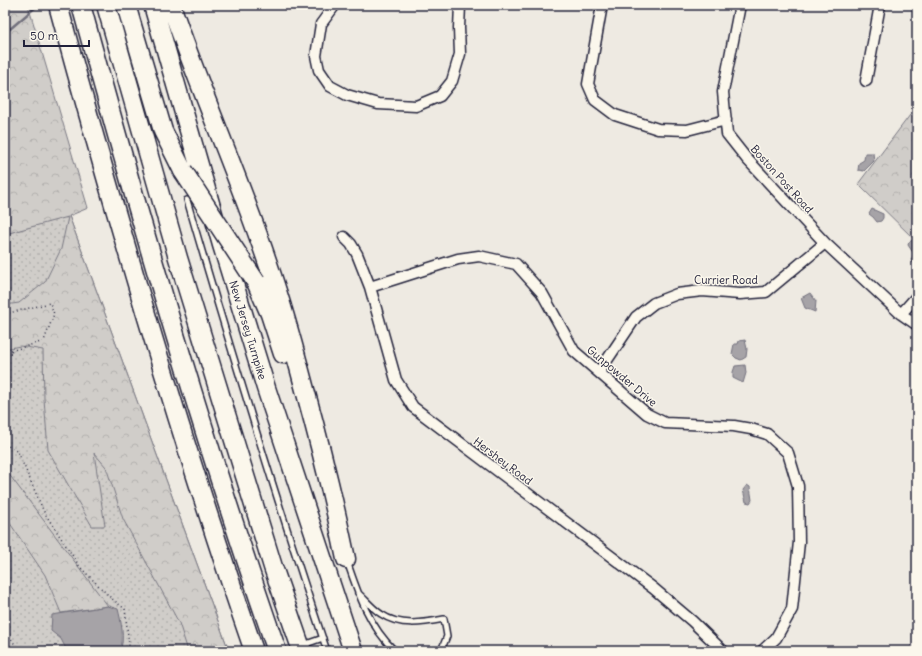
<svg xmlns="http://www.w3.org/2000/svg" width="922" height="656" font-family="Delius,sans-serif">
<defs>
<pattern id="grass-dots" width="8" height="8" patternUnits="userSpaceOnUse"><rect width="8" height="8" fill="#d0cdc9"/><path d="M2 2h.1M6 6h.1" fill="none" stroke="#b2b0ae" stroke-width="1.8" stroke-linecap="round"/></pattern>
<pattern id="forest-crowns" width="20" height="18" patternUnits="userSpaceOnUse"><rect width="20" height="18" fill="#d0cdc9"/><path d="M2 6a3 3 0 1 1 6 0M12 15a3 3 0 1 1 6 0" fill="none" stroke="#b2b0ae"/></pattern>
</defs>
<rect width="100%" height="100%" fill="#eeeae2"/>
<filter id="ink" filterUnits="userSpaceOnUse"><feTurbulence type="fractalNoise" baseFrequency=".025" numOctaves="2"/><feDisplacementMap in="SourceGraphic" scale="8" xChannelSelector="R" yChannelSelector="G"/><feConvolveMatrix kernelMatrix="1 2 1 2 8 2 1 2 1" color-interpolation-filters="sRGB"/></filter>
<g filter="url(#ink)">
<path fill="url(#grass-dots)" stroke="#797882" d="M69 216 229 651H5V234Z"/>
<path fill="url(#forest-crowns)" stroke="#797882" d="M5 5H28L88 208 69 216 229 651H188L179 623 123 519 106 467 94 453 105 526H92L48 450 44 399 43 350 20 346 5 349V305L19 303 45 282 61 249 68 217 5 234Z
M910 115 917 117V242L858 184Z
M5 469 108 606 61 613 45 575 5 516Z"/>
<path fill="#a6a3a7" stroke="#716f7c" d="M865 153H873L874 161 864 171 858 170 859 163 864 160Z
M872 209 883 214V218L881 221 877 222 873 217 869 214Z
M913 240 917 245V259L913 263 911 260 914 254 908 245 909 242Z
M810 293 816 301 815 312 805 308 801 298Z
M745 340 747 349 746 357 741 360 736 358 732 354 734 344H738L739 341Z
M745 365 746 373 743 383 733 378V372L735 366Z
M747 485 750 487 752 500 750 503 746 502 743 490Z
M108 606 118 609C121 621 125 639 120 651H67L61 639 51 631 52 615Z"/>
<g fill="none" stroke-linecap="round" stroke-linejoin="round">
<path stroke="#716f7c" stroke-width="2.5" d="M5 31 10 29 38 5"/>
<g stroke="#22223b" stroke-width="8">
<path id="lane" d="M187 200C231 351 277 502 327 651
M347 561C358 594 369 626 395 651
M358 593C366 600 373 609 381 614 400 627 423 623 444 619L447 636 441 651
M303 645 323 638"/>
</g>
<g stroke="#22223b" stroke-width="13">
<path id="street" d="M335 5 321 24 316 56 319 70 330 86 347 95 378 104 416 106 440 96 452 81 460 54 459 28 460 5
M602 5 588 84 595 100 615 115 658 129 687 130 726 120
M740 5 723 92 727 134 746 158 825 243 901 314 917 325
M866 81 880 5
M344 237 351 244 357 254 370 287 396 380 413 407 653 588 692 621 723 651
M370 287 458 259 479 256 516 264 542 293 574 351 647 414 665 423 734 426 751 429 767 434 788 453 798 486 799 542 792 609 776 638 762 651
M901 314 917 296
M599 372 636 317 654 303 677 294 702 291 740 294 766 292 825 243"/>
</g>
<g stroke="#22223b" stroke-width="21">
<path id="highway" d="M58 5C117 222 180 438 254 651
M81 5C140 222 203 439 277 651
M106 5 178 258 273 567 302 651
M126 5 163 131 183 171
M153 5 222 245 266 388 353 651
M171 5C203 99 245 190 275 285 286 318 295 352 304 386 320 444 334 501 346 559
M256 282 270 314 283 354"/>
</g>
<path stroke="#22223b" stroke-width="1.5" stroke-dasharray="1 3" stroke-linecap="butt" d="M5 314 50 303 54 314 44 341 7 352 5 355
M5 444 18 452 44 512 80 567 111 598 125 609 129 645 131 651
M5 629 19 651"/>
<use href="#lane" stroke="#fbf7ec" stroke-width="5"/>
<use href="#street" stroke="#fbf7ec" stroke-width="10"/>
<use href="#highway" stroke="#fbf7ec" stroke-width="18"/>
<g stroke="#22223b" stroke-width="21" stroke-linecap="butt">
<path id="highway-bridge" d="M183 171 256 282"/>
</g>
<use href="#highway-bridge" stroke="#fbf7ec" stroke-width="18"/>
</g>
</g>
<g text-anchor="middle" stroke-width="3" stroke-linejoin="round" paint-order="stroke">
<g font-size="11" fill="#22223b" stroke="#fbf7ec">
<text transform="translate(782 179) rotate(48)" y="4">Boston Post Road</text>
<text x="726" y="284">Currier Road</text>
<text transform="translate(248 330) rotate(73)" y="4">New Jersey Turnpike</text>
<text transform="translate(622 376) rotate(40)" y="4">Gunpowder Drive</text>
<text transform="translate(503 461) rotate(37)" y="4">Hershey Road</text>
</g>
</g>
<rect width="922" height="656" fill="none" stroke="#fbf7ec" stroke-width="20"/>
<rect x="10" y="10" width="902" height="636" fill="none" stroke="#22223b" stroke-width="1.5" filter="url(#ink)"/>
<path d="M24 40v6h65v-6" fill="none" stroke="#22223b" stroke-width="2"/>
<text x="30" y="40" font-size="12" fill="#22223b" stroke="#fbf7ec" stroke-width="3" paint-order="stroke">50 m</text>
</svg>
